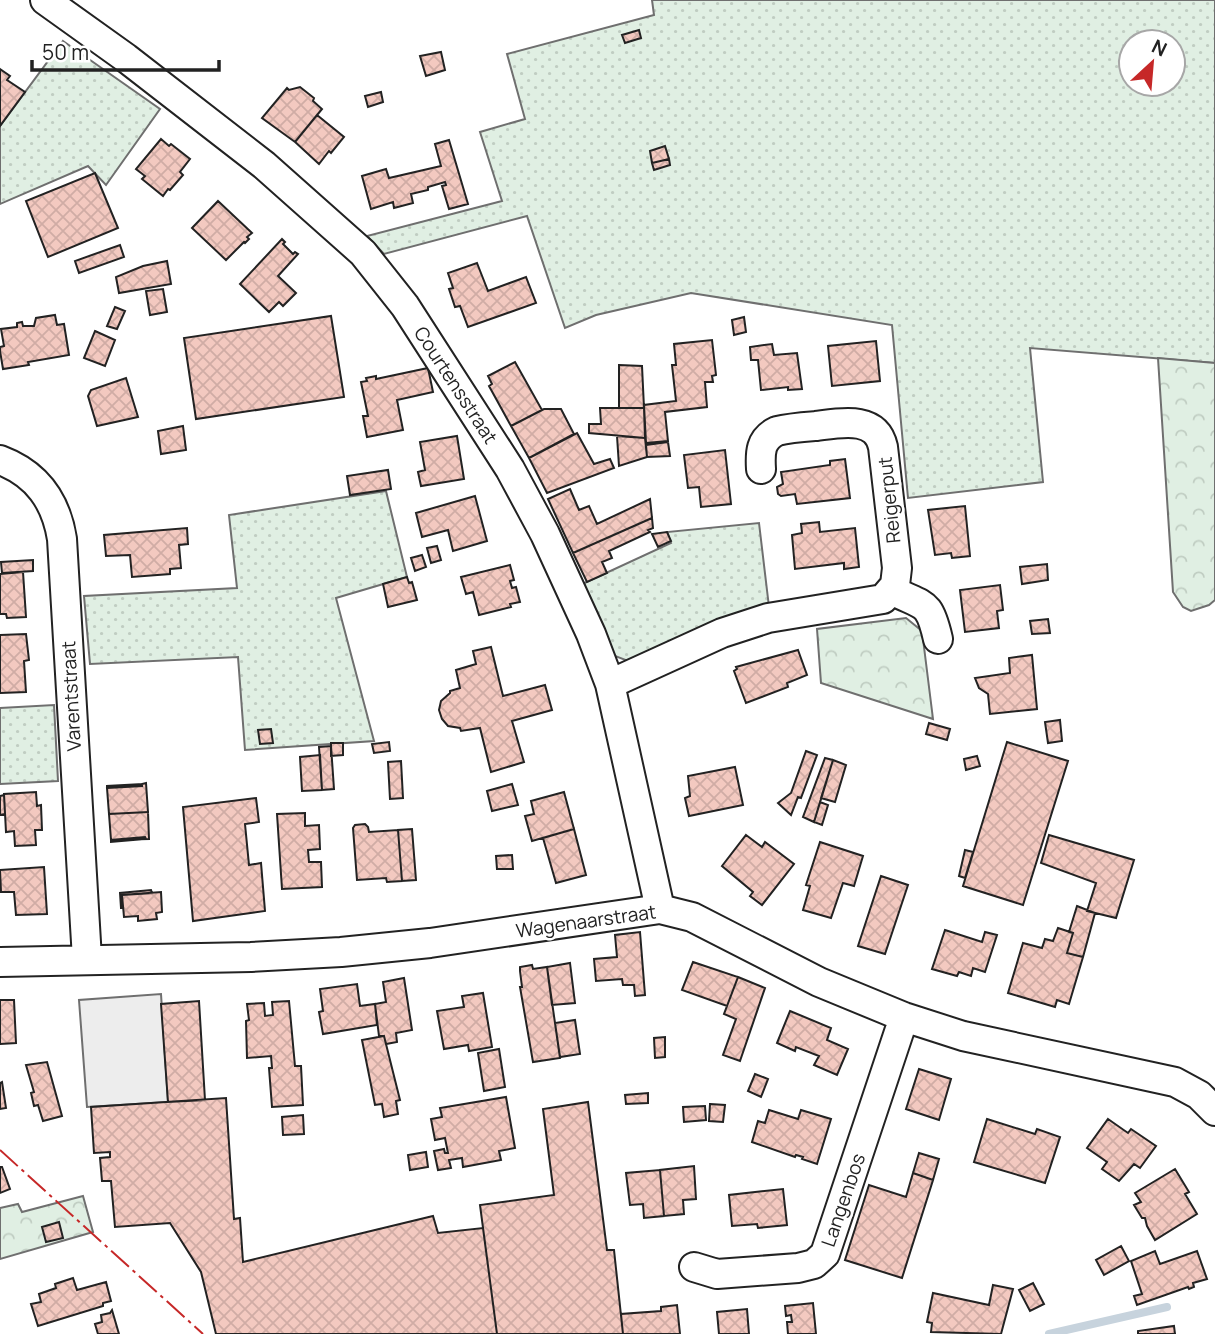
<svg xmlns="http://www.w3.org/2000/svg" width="1215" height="1334" font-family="Manrope,sans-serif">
<defs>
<pattern id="grass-dots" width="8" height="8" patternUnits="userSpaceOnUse" patternTransform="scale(1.75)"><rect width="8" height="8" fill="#e0efe3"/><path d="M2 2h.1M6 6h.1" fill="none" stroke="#c0cdc2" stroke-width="1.8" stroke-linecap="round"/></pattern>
<pattern id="forest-crowns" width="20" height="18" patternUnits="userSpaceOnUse" patternTransform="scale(1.75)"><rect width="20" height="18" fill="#e0efe3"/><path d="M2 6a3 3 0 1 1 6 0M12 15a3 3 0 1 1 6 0" fill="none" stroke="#c0cdc2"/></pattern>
<pattern id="building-cross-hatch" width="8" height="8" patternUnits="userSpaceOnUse" patternTransform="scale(1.75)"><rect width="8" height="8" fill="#f3c9c0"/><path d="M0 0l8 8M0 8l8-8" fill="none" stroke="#d0aca5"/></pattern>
</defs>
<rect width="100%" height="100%" fill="#fff"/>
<path fill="url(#grass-dots)" stroke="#6f6f6f" stroke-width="2" fill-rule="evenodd" d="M652 0H1215V363L1030 348 1043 482 908 498 892 325 691 293 596 315 565 328 527 216 384 254 367 236 502 201 480 132 525 119 507 54 654 15ZM1131 42H1173V84H1131Z
M63 41 160 109 106 185 88 166 0 204V126Z
M386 491 407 577 336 598 374 741 245 750 238 657 90 664 84 596 237 588 229 515Z
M759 523 769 607 628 661 615 656 609 649 580 585 671 543 667 532Z
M54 705 58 781 0 784V708Z"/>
<path fill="url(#forest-crowns)" stroke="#6f6f6f" stroke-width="2" d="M1158 358 1215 363V600L1209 605 1191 611 1183 607 1173 592Z
M906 618 922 631 933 719 821 683 817 629Z
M83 1196 93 1232 0 1259V1208L18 1204 22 1212Z"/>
<path fill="#ededed" stroke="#6f6f6f" stroke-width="2" d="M161 994 168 1102 87 1107 79 1000Z"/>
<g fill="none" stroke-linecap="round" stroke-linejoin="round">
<path stroke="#c7d3dd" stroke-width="8" d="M1049 1334 1167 1307"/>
</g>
<path fill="url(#building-cross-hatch)" stroke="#222" stroke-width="2" d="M639 30 641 38 625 43 622 35Z
M441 52 445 70 426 76 420 56Z
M0 69 10 76 7 80 25 92 0 126Z
M300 87 314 98 313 101 322 109 295 142 262 118 287 88 289 90Z
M381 92 383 102 368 107 365 96Z
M317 115 344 137 331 153 329 151 319 164 295 142Z
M161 139 169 146 171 144 190 159 180 172 183 175 170 190 168 189 163 196 142 179 145 176 136 169Z
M449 140 468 204 449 209 442 186 446 185 445 182 428 187V190L411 194 413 203 394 208 393 202 371 209 362 176 386 169 389 178 441 166 435 144Z
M665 146 669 159 652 163 650 151Z
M669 159 670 165 654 170 652 163Z
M95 173 118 228 48 257 26 201Z
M218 201 252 233 247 237 249 239 245 243 244 242 226 260 192 228Z
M282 239 285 242 283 244 293 254 295 252 298 254 278 276 296 293 283 306 279 302 269 312 240 284Z
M120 245 124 257 79 273 75 261Z
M167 261 171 284 119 293 116 277 143 266Z
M477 263 488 291 526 277 536 303 468 327 460 306 455 307 449 289 453 288 448 273Z
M163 289 167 312 150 315 146 291Z
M115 307 125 311 117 329 107 326Z
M55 315 57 325 64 324 69 355 28 362 29 365 3 369 0 351V347L4 346 1 329 17 327V323L22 322 23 326H34L36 318Z
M331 316 344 397 196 419 184 338Z
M744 317 746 332 734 335 732 320Z
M95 331 115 340 105 366 84 358Z
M712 340 716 375 712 376 713 382H705L707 407 665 412 668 441 646 443 644 405 676 401 672 365H676L674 344Z
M876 341 880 381 832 386 828 346Z
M772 344 774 355 797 353 802 389 788 390V387L761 390 758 360H751L750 347Z
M515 362 542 410 511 426 489 386 492 384 488 376Z
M619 365 642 366 644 408H619Z
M428 368 433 392 397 400 403 430 367 437 363 416H368L361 382 367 381 366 378 376 376V379Z
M126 378 138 417 97 426 88 396 91 390Z
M600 408H644L645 438 589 433V424H601Z
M544 409H561L574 434 529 458 511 426Z
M183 426 186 450 161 454 158 431Z
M577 433 594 464 610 459 614 468 547 493 529 458Z
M457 436 464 479 421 486 418 472 425 470 420 442Z
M617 436 645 438 647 457 619 466Z
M668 442 670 456 647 457 646 445Z
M725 450 731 504 701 507 699 487 688 488 684 455Z
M845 459 850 498 797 504 795 494 781 496 778 494 777 487 783 484 781 472 830 465V461Z
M388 470 391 489 350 495 347 476Z
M570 489 579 510 589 506 597 524 650 499 652 518 573 553 548 499Z
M475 496 487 541 453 551 448 530 422 537 416 513Z
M965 506 970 556 952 558 951 553 935 555 928 510Z
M652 518 653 528 648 530 650 532 609 551 612 558 602 562 607 573 587 582 573 553Z
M819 522 820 532 855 528 859 567 844 569V563L795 569 792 535 802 533 801 524Z
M187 528 188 544 179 545 181 568 170 569V574L132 577 130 555 106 556 104 535Z
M667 532 671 541 658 547 652 534Z
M437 546 441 560 431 563 427 548Z
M422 555 426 567 415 571 411 558Z
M33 560V571L2 573 1 562Z
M1047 564 1048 580 1022 584 1020 567Z
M510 565 514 580 510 581 512 588 516 587 520 602 510 604 511 607 479 615 473 592 466 594 461 577Z
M23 572 26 617 7 618 6 614H0V574Z
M407 577 409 583 412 582 417 600 388 607 383 584Z
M1000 585 1003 610 997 611 999 628 965 632 960 590Z
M1048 619 1050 633 1032 634 1030 621Z
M26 634 29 660 24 661 26 692 0 693V635Z
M491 647 503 696 545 685 552 710 512 721 524 762 491 772 480 728 461 731 460 728 448 726 442 719 439 710 441 701 450 693V691L460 688 456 670 476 664 473 651Z
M798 650 807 675 787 683 788 687 746 703 734 671 737 669 736 667Z
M1032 655 1037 709 990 714 988 694 979 688 975 678 1010 673 1009 658Z
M1060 720 1062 741 1048 743 1045 722Z
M929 723 950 729 947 740 926 734Z
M271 729 273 743 260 744 258 730Z
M389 742 390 751 374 753 372 744Z
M1007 742 1068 761 1023 905 963 886Z
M331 743H343V755L331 756Z
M331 746 334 789 322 790 319 747Z
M806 751 817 755 801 798 798 797 791 815 778 803 791 793Z
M320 755 322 790 302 791 300 757Z
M977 756 980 766 966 770 964 759Z
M825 758 833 760 814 822 803 817Z
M833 760 846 765 835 802 821 798Z
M401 761 403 798 390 799 388 762Z
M735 767 743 805 689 816 685 798 690 796 688 776Z
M146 783 148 812 109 814 107 788 142 786V784Z
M142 784V786L107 788V786Z
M512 784 518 805 492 811 487 791Z
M36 792 37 806 41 805 42 830H35L36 845 15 846 14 831 6 832 4 794Z
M564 792 574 829 532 841 525 816 534 814 531 801Z
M4 795 5 814 0 815V796Z
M256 798 259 822 245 824 249 865 261 863 265 911 193 921 183 807Z
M820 802 828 805 822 825 814 822Z
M148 812 149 839 111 840 109 814Z
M305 813V826L319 825 320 849 308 850 309 862H321L322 887 282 889 277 814Z
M365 824 368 827 369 832 398 830 402 881 387 882 386 878 357 880 353 828 355 825Z
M412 829 416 880 402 881 398 830Z
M574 829 586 875 556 883 543 838Z
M746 835 762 847 765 842 794 864 762 905 750 896 753 892 722 866Z
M1049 835 1134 860 1116 918 1087 911 1096 883 1041 863Z
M145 837 146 839 111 842V840Z
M820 842 863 856 854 886 843 883 831 918 803 910 810 886 806 885Z
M965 850 973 852 965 878 959 876Z
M512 855 513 869H497L496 856Z
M44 867 47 914 16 915 14 892H1L0 870Z
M881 876 908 885 885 954 858 946Z
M151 890 152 893 122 895 123 908H121L120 893Z
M161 892 162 912 156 913 157 919 138 921V916L124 917 122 895Z
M1077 906 1095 913 1083 957 1067 953 1073 933 1069 932Z
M1058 928 1073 933 1067 953 1083 957 1069 1004 1057 1000 1055 1007 1008 993 1023 943 1042 948 1045 939 1053 941Z
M945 930 982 942 985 932 997 935 985 972 973 968 971 976 959 972 957 976 932 969Z
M640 932 645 995 635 996 634 985H623L622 979 596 981 594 959 617 957 615 935Z
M693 962 738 977 727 1006 682 990Z
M570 963 575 1003 552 1005 547 967Z
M532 965 533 969 547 967 560 1058 533 1062 520 987H522L520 971V967Z
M738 977 765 988 740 1061 723 1055 736 1019 724 1014Z
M404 978 412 1030 396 1033 397 1042 386 1044 384 1036H379L375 1004 386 1002 383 982Z
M357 984 360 1006 375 1004 377 1025 323 1034 319 1012 323 1011 320 989Z
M483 993 492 1047 469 1051 468 1045 444 1049 437 1011 464 1007 462 996Z
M0 1000H14L16 1043 0 1044Z
M199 1001 205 1100 168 1102 161 1004Z
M289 1001 295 1066H301L303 1105 272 1107 269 1068H272L271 1056 247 1058 246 1021 249 1020 247 1004 264 1003 265 1016 273 1015 272 1002Z
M790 1011 831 1028 827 1040 848 1049 837 1075 814 1065 819 1056 796 1047 795 1051 777 1043Z
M575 1020 580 1054 560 1057 555 1023Z
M384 1036 400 1100 396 1101 398 1114 384 1117 382 1104 375 1105 362 1040Z
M665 1037V1057L655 1058 654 1038Z
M499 1049 505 1087 484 1091 478 1053Z
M47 1062 62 1116 43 1121 38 1105 34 1106 31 1093 34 1092 26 1065Z
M919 1069 951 1079 939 1120 906 1109Z
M755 1074 768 1079 761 1097 748 1091Z
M2 1082 6 1108 0 1109V1083Z
M648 1093V1103L626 1104 625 1095Z
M506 1097 515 1148 499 1151 501 1160 463 1167 462 1158 449 1160 451 1168 438 1170 434 1151 444 1149 445 1153H448L445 1138 435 1140 431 1119 442 1117 440 1108Z
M226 1098 234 1219 240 1218 243 1262 433 1216 438 1233 483 1228 497 1334H216L201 1272 170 1223 115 1227 111 1181H102L100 1158 110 1157V1152L94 1153 91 1107Z
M588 1102 607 1250H614L623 1334H497L480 1205 554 1195 543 1109Z
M710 1104 725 1105 723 1122 709 1121Z
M705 1106 706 1120 684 1122 683 1107Z
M769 1110 798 1119 801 1110 831 1119 817 1164 802 1159 803 1157 796 1155 795 1157 752 1142 758 1121 765 1123Z
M303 1115 304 1134 283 1135 282 1117Z
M987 1119 1035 1134 1037 1129 1060 1137 1045 1183 974 1162Z
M1108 1119 1128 1133 1131 1129 1156 1146 1140 1168 1134 1164 1119 1181 1102 1169 1107 1162 1087 1148Z
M426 1152 428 1167 410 1170 408 1155Z
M919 1153 939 1159 933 1180 913 1173Z
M694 1166 696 1199 683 1200 684 1214 664 1216 660 1170Z
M0 1167H2L10 1189 0 1193Z
M1175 1169 1189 1192 1185 1194 1197 1214 1155 1240 1147 1226 1145 1218H1142L1134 1205 1141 1202 1135 1193Z
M660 1170 664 1216 644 1218 643 1204 630 1205 626 1173Z
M913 1173 933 1180 902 1278 845 1260 869 1185 906 1197Z
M783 1189 787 1225 758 1228 757 1224 732 1226 729 1195Z
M59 1222 63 1238 46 1242 42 1227Z
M1121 1246 1129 1261 1104 1275 1096 1260Z
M1155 1251 1160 1264 1197 1251 1207 1279 1193 1283 1194 1287 1189 1289 1188 1287 1137 1305 1134 1296 1142 1294 1131 1261Z
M73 1278 77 1290 106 1282 111 1301 103 1303V1306L38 1326 31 1304 41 1302 39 1294 56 1288 55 1284Z
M1033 1283 1044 1304 1030 1311 1019 1290Z
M993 1285 1013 1289 1001 1334 931 1332 932 1323 927 1322 933 1293 989 1305Z
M813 1303 816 1334H788L787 1322H792L791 1315 786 1316 785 1306Z
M677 1305 680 1334H623L621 1314 661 1311V1307Z
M747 1309 749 1334H719L717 1312Z
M112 1310 119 1334H98L95 1324 102 1322 101 1315 110 1313Z
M1174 1326 1175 1334H1138V1331Z"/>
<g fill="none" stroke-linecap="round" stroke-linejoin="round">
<g stroke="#222" stroke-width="32">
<path id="minor" d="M45 0 126 58 264 165 363 253 405 306 510 469 545 534 591 634 610 684 660 909
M0 460C37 474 56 501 62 539L87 959
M893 591C925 607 929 600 938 639
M610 684 722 633 768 618 883 599 895 585 897 568 883 447C876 415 840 423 816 426 803 427 789 428 777 431 760 439 760 453 761 469
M0 962 251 957 341 952 430 943 660 909 692 917 819 982 904 1017 963 1036 1175 1082 1199 1095 1215 1111
M694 1267 717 1274 798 1268 814 1264 825 1254 904 1017"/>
</g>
<use href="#minor" stroke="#fff" stroke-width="28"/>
<path stroke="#c62828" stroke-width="2" stroke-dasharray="24 5 3.5 5" stroke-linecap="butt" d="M0 1150 203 1334"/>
</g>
<g text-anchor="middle" stroke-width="5" stroke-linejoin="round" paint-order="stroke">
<g font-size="19" fill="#222" stroke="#fff">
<text transform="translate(456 385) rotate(57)" y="7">Courtensstraat</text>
<text transform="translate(889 500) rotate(-96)" y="7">Reigerput</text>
<text transform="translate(71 696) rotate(-93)" y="7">Varentstraat</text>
<text transform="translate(586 921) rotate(-8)" y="7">Wagenaarstraat</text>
<text transform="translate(843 1200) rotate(-71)" y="7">Langenbos</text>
</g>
</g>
<g transform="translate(1152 63) rotate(26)"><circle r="33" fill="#ffffff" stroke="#a7a7a7" stroke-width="2"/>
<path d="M0-5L12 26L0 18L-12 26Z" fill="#c62828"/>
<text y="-10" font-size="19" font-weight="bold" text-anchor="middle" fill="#222222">N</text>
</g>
<path d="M32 60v10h187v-10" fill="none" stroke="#222222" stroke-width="3.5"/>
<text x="42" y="60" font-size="21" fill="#222222" stroke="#ffffff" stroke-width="5" paint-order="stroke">50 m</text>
</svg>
